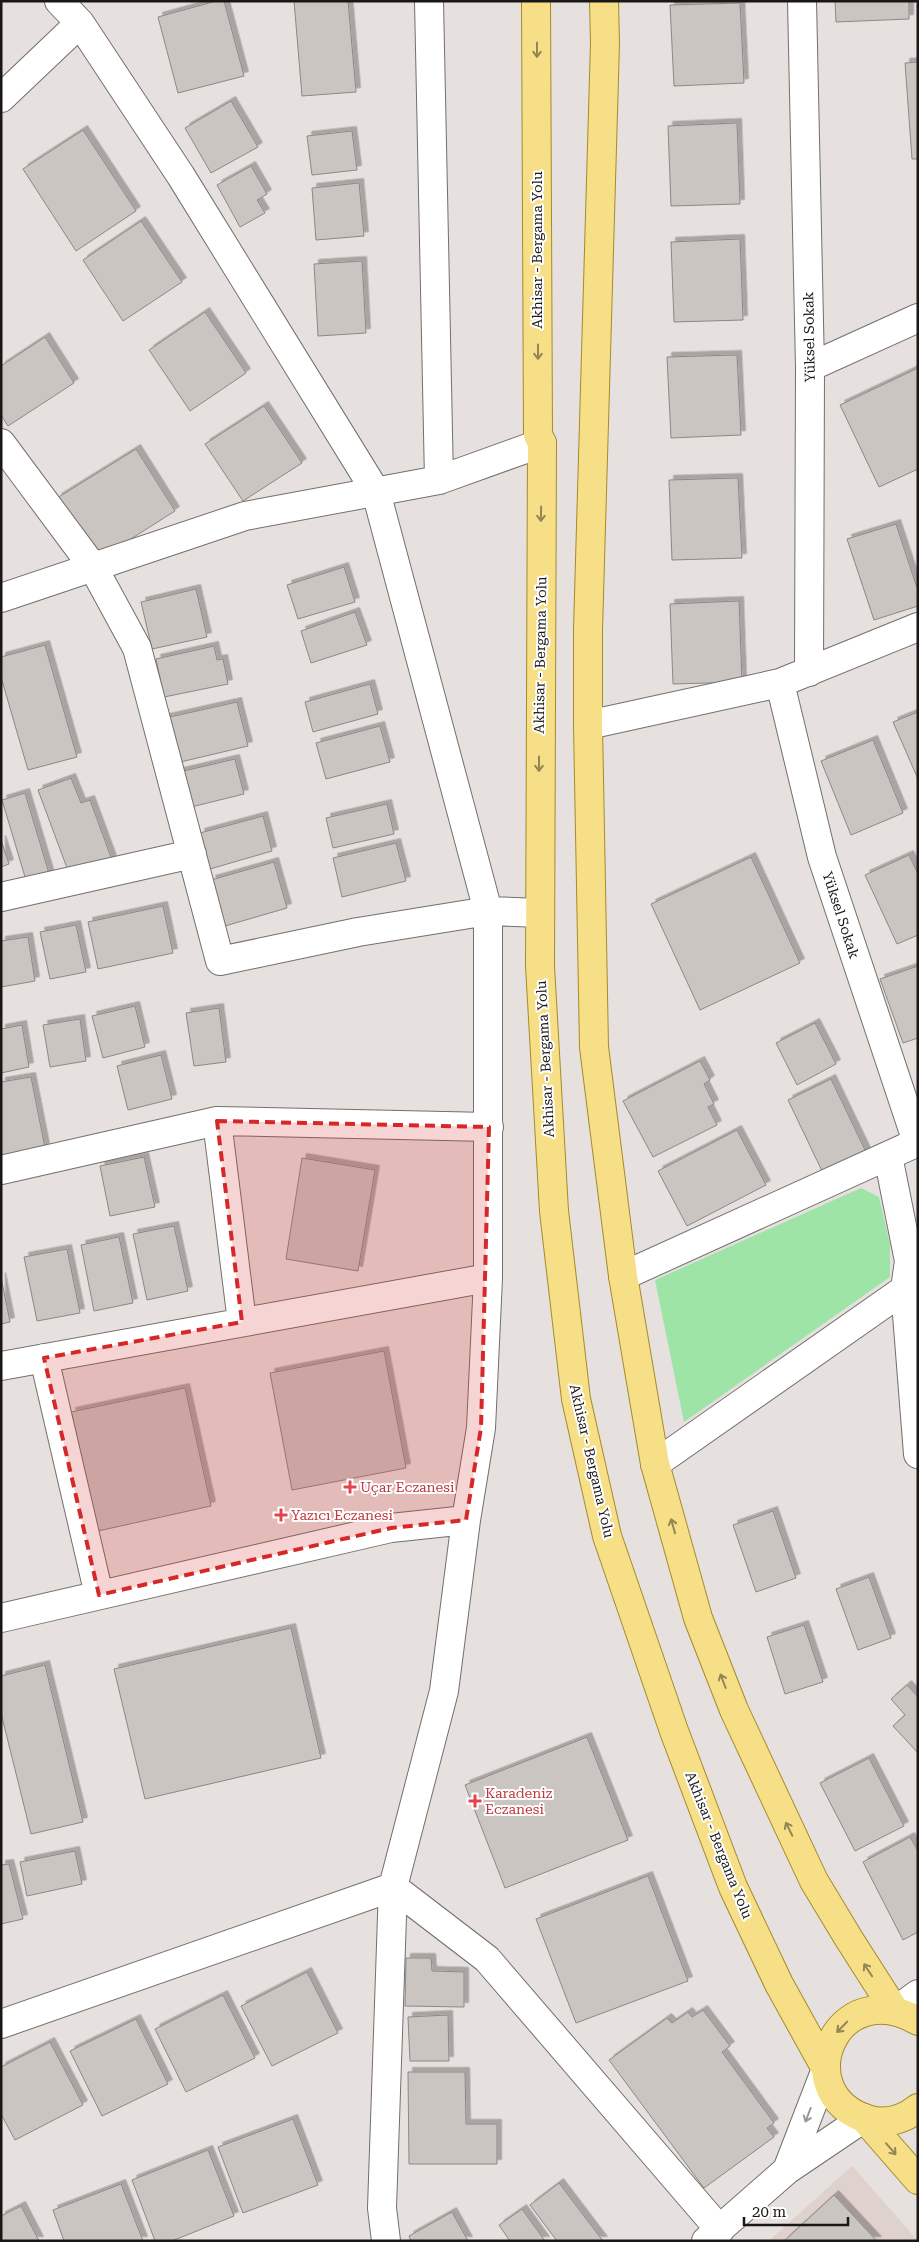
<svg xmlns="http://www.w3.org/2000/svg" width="919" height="2242" font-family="'Roboto Serif',serif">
<defs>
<filter id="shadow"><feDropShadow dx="4.5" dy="-4.5" stdDeviation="0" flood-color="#0004"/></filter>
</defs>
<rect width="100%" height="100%" fill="#e6e0de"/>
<path fill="#dfd1cc" d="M852 2166 918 2241H769Z"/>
<path fill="#9ee4a7" d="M861 1188 879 1197 890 1244V1277L684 1422 655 1280Z"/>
<path fill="#cac5c1" stroke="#8c8884" filter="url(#shadow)" d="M216 1H224L244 76 178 93 158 17Z
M294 1H348L356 92 302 96Z
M835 1H909V19L836 22Z
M740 3 744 83 674 86 670 5Z
M918 62V159H912L905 63Z
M231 101 258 147 211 173 185 128Z
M737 123 740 204 671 206 668 126Z
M83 130 136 211 76 251 23 169Z
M352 131 357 170 312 175 307 136Z
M251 166 267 194 257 200 265 213 240 227 217 185Z
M359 183 364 236 316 240 312 188Z
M141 221 182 282 123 321 83 260Z
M740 239 743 320 674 322 671 242Z
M362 261 366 333 318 336 314 264Z
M205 312 246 373 190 411 149 350Z
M45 337 74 383 8 426 1 415V366Z
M737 355 741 435 671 438 667 357Z
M918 368V469L879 487 840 405Z
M264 406 302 463 243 501 205 444Z
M136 449 175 511 96 561 57 498Z
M738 478 742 558 672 560 669 480Z
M896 524 918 591V606L874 620 847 539Z
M344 567 355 602 298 619 287 585Z
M196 589 207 637 152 649 141 602Z
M739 601 742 682 673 684 670 604Z
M355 612 367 645 311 663 301 631Z
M45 645 77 757 28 770 1 677V657Z
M214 646 217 660 223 659 228 684 164 697 156 659Z
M370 684 378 714 313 732 305 702Z
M237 702 248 746 172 764 161 719Z
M918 712V779L893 722Z
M380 726 390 762 326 779 316 743Z
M873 740 903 813 851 835 821 761Z
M235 759 244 794 183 809 175 773Z
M71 778 81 803 90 800 112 860 70 876 38 790Z
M25 793 51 880 28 887 2 800Z
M387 804 394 834 333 848 326 818Z
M263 816 272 851 210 869 200 833Z
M1 840 9 864 1 867Z
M396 843 406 881 342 897 333 858Z
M909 855 918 874V935L897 944 865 875Z
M751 857 800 963 700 1010 651 904Z
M274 862 287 908 225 926 211 880Z
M163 906 173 953 98 969 88 922Z
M76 925 86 972 50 979 40 932Z
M28 937 35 981 1 987V941Z
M918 966V1038L903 1043 880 979Z
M135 1006 145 1047 103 1058 92 1016Z
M219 1008 226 1062 194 1066 186 1013Z
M80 1019 86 1061 50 1067 43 1025Z
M815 1023 836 1064 797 1085 776 1043Z
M22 1025 29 1067 1 1073V1029Z
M161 1055 172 1099 128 1110 117 1066Z
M700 1061 710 1080 704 1084 714 1104 708 1107 717 1125 653 1157 623 1101Z
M31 1077 45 1148 1 1156V1082Z
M831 1079 866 1152 823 1173 788 1100Z
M737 1130 766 1185 687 1226 658 1171Z
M144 1157 155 1207 110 1216 100 1166Z
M302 1158 375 1170 358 1271 286 1259Z
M174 1226 188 1291 147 1300 133 1234Z
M119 1237 133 1303 94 1311 81 1245Z
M67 1249 80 1313 37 1321 24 1257Z
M1 1277 10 1322 1 1324Z
M384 1351 406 1468 292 1490 270 1373Z
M185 1388 211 1506 98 1531 71 1412Z
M773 1511 796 1578 756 1592 733 1525Z
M869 1577 891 1638 858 1650 836 1589Z
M804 1625 823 1682 785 1694 767 1637Z
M291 1628 321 1758 145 1799 114 1669Z
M45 1665 83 1822 31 1834 1 1713V1676Z
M907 1685 918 1697V1753L893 1726 905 1715 891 1699Z
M587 1737 628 1840 505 1888 465 1785Z
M869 1758 904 1826 855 1851 820 1783Z
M910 1837 918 1851V1932L903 1940 863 1862Z
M75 1851 82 1884 27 1896 20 1862Z
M9 1864 23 1919 1 1924V1865Z
M648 1876 688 1981 576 2023 536 1919Z
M406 1958H431L432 1971 464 1972V2007L405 2006Z
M307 1972 338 2033 272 2066 241 2006Z
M223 1995 255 2058 186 2092 155 2029Z
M703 2010 730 2046 722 2052 774 2123 767 2128 774 2137 704 2188 609 2060 667 2018 672 2023 688 2012 692 2017Z
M448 2015 449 2061H410L408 2017Z
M136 2019 168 2084 102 2116 70 2051Z
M50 2042 83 2105 15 2140 1 2114V2067Z
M408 2072H465L466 2124H497V2164H409Z
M293 2119 318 2185 243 2213 218 2147Z
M208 2150 234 2216 172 2241H155L132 2180Z
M559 2183 603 2241H557L530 2205Z
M121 2184 143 2241H64L53 2210Z
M834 2195 877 2241H784Z
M21 2206 39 2241H1V2216Z
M522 2209 545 2241H510L499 2225Z
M452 2212 468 2241H411L409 2236Z"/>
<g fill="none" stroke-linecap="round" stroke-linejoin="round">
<g stroke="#746f6d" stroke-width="30">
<path id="minor" d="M429 1 439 480
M802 1 810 367 809 672
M1 98 80 23
M810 367 918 318
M1 443 93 567 137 648 220 961 358 932 488 911 376 492 181 176 80 23 59 1
M1 598 245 516 439 480 542 443
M780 683 822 857 917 1142
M588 725 780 683 918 627
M1 897 192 854
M217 1121 242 1322
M888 1156 909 1261 905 1289 918 1454
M1 1170 217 1121 489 1127
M623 1276 918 1142
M44 1358 99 1595
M1 1366 488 1278
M655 1464 905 1289
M1 1618 391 1528 466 1520 481 1428 488 1278V911L540 913
M895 2011 918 1994
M1 2024 393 1887 487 1959 720 2230
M787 2170 826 2069
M386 2241 382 2208 393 1887 444 1691 466 1520
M706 2241 787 2170 864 2118"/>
</g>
<g stroke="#a58b2a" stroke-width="30">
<path id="major" d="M536 1 538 435 542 443 540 966 554 1211 576 1399 607 1536 674 1731 733 1887 779 1984 826 2069
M604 1 605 43 588 630V725L594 1047 623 1276 655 1464 698 1618 734 1710 814 1881 849 1939 895 2011
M918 2021C835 1973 787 2093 867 2119 885 2125 903 2120 918 2108
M864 2118 918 2180"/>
</g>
<use href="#minor" stroke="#fff" stroke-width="28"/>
<use href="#major" stroke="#f6df86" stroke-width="28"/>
</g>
<defs><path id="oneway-shaft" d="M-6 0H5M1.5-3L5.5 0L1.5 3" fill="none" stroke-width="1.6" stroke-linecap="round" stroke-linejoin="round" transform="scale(1.25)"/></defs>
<g stroke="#938554">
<use href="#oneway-shaft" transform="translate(537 50) rotate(90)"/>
<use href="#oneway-shaft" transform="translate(538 352) rotate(90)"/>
<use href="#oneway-shaft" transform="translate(541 514) rotate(91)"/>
<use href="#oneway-shaft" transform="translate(539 764) rotate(90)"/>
<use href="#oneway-shaft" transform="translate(673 1526) rotate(-106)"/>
<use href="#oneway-shaft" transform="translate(723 1681) rotate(-111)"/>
<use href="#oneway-shaft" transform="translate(789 1829) rotate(-116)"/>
<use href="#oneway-shaft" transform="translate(868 1970) rotate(-123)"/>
<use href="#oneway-shaft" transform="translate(842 2027) rotate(134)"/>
<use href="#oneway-shaft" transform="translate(891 2149) rotate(49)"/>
</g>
<use stroke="#989797" href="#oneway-shaft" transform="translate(808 2115) rotate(111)"/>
<path fill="#d62828" fill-opacity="0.2" stroke="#d62828" stroke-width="4" stroke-dasharray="10 6" stroke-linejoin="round" d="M217 1121 489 1127 481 1428 466 1520 391 1528 99 1595 44 1358 242 1322Z"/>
<g fill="#e0444e" stroke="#fff" stroke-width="2">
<path d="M347.5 1479.5h5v5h5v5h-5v5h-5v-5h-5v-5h5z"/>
<path d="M278.5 1507.5h5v5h5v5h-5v5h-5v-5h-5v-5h5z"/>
<path d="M472.5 1793.5h5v5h5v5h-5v5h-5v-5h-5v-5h5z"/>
</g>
<g text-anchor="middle" stroke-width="4" stroke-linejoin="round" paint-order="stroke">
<g font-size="14" fill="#1a1817" stroke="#fff">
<text transform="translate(537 250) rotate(-90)" y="5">Akhisar - Bergama Yolu</text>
<text transform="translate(809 337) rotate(-91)" y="5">Yüksel Sokak</text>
<text transform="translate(540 655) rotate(-89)" y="5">Akhisar - Bergama Yolu</text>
<text transform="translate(841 915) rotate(72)" y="5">Yüksel Sokak</text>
<text transform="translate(545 1059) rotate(-93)" y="5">Akhisar - Bergama Yolu</text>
<text transform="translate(592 1461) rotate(77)" y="5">Akhisar - Bergama Yolu</text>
<text transform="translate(719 1845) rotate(68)" y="5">Akhisar - Bergama Yolu</text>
</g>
<g font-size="14" fill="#be3a42" stroke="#fff" text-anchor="start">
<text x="360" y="1492">Uçar Eczanesi</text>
<text x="291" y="1520">Yazıcı Eczanesi</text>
<text x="485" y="1798">Karadeniz<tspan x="485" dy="16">Eczanesi</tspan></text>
</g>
</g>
<rect width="919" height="2242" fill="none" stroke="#1a1817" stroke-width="5"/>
<path d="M744 2217v8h104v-8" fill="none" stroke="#1a1817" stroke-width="2.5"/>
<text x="752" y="2217" font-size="15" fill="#1a1817" stroke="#ffffff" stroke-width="4" paint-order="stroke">20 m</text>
</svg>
